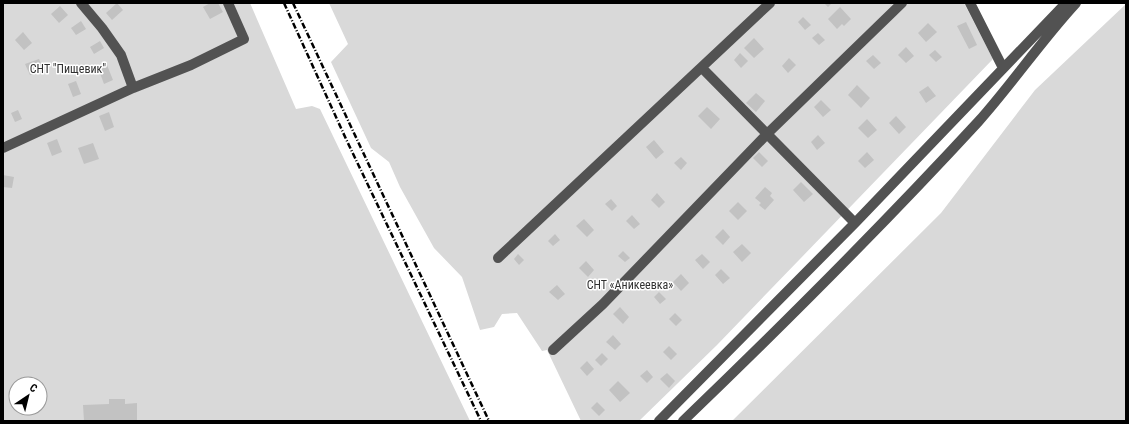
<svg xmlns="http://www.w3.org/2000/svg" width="1129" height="424" font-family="'Roboto Condensed',sans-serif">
<rect width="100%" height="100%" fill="#fff"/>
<path fill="#d9d9d9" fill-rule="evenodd" d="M3 3H250L296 109 312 106 320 109 470 421H3ZM16 384H40V408H16Z
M329 3H964L993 59 717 345 639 421H581L547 350 542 351 517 313 502 314 494 327 480 330 462 277 434 248 400 187 389 162 371 148 331 62 348 44Z
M1126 4V421H732L941 213 1035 90Z"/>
<path fill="#c2c2c2" d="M117 3 123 10 112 20 106 13Z
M210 3H218L223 12 210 19 203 7Z
M824 3H832L828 7Z
M60 6 68 15 59 23 51 14Z
M840 7 851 19 844 26 842 24 837 29 828 19Z
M803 17 811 25 805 30 798 22Z
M81 21 86 29 76 35 71 28Z
M966 22 977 45 969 49 957 26Z
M928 23 937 32 926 42 918 33Z
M23 32 32 43 24 50 15 40Z
M818 33 825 40 819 45 812 38Z
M754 38 764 49 754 58 744 48Z
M100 41 104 48 94 54 90 47Z
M906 47 914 56 906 63 898 55Z
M935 50 942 57 936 62 929 55Z
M740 53 748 61 741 68 734 60Z
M873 55 881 63 874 69 866 61Z
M789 58 796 65 788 73 782 66Z
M39 59 44 70 30 75 25 64Z
M107 65 113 80 104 84 98 68Z
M76 81 81 94 73 97 68 84Z
M857 85 870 98 861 108 848 95Z
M928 86 936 96 926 103 919 92Z
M756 93 765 101 756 112 746 103Z
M821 100 831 110 823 117 814 107Z
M707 107 720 119 711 129 698 116Z
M18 110 22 119 15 122 11 113Z
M109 112 114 127 105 131 99 116Z
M896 116 906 127 899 134 889 123Z
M867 119 877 130 868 138 858 128Z
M818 135 825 143 817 150 811 142Z
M57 139 62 152 52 156 47 143Z
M654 140 664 152 656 159 646 147Z
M93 143 99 159 84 164 78 148Z
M759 152 768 161 762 167 753 158Z
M867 152 874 160 865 168 858 161Z
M681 157 687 163 681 170 674 163Z
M3 175 14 177 12 188 3 187Z
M801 182 813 194 804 202 793 190Z
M765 187 772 193 770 196 774 200 765 210 759 205 761 203 755 198Z
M657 193 665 202 659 208 651 200Z
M611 199 617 206 612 211 605 204Z
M738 202 747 211 738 220 729 211Z
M632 215 640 224 634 229 626 221Z
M584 219 594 230 587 237 576 226Z
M723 229 730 237 723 245 715 237Z
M555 234 560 240 553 246 548 241Z
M742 244 751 253 742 262 733 252Z
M623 251 630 258 625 262 618 256Z
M518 254 524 260 519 265 514 259Z
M702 254 710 262 703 269 695 260Z
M586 261 594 270 588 277 579 268Z
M721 269 730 278 723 284 715 275Z
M681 274 689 283 681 291 673 282Z
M557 285 565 294 558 300 549 292Z
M659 292 666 299 660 304 654 297Z
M620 307 629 317 623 324 613 314Z
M675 313 682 320 676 326 669 319Z
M613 335 621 344 615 350 606 342Z
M669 346 677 354 671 360 663 352Z
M602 353 608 359 601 366 595 360Z
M587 361 594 369 587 376 580 368Z
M647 370 653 377 647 383 640 376Z
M667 373 675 381 669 388 660 379Z
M618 381 630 393 620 402 609 390Z
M109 399H125V404L137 403V421H84L83 405 109 404Z
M597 402 605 410 599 416 591 408Z"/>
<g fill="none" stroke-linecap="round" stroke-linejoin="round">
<path stroke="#525252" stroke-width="10" d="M970 3 1003 68
M702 68 855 223
M133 88 191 65 244 39 228 3
M3 148 133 88 121 55 102 28 81 3
M498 258 770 3
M553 350 603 304 768 133 902 3
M659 421 855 223 1066 3
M683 421C784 324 883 225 978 122 1012 84 1041 41 1076 3"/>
<path stroke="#000" stroke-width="2.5" stroke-dasharray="6 2 1 2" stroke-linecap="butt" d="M284 3 346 139 481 421
M293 3 489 421"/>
</g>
<g text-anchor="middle" stroke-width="3" stroke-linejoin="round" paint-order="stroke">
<g font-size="12" fill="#303030" stroke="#fff">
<text x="68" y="73">СНТ "Пищевик"</text>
<text x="630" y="289">СНТ «Аникеевка»</text>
</g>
</g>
<rect width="1129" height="424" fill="none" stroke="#000000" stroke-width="8"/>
<g transform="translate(28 396) rotate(35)"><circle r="19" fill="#ffffff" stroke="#999999"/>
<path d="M0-3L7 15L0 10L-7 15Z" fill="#000000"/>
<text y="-6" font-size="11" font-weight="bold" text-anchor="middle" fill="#000000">С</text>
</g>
</svg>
